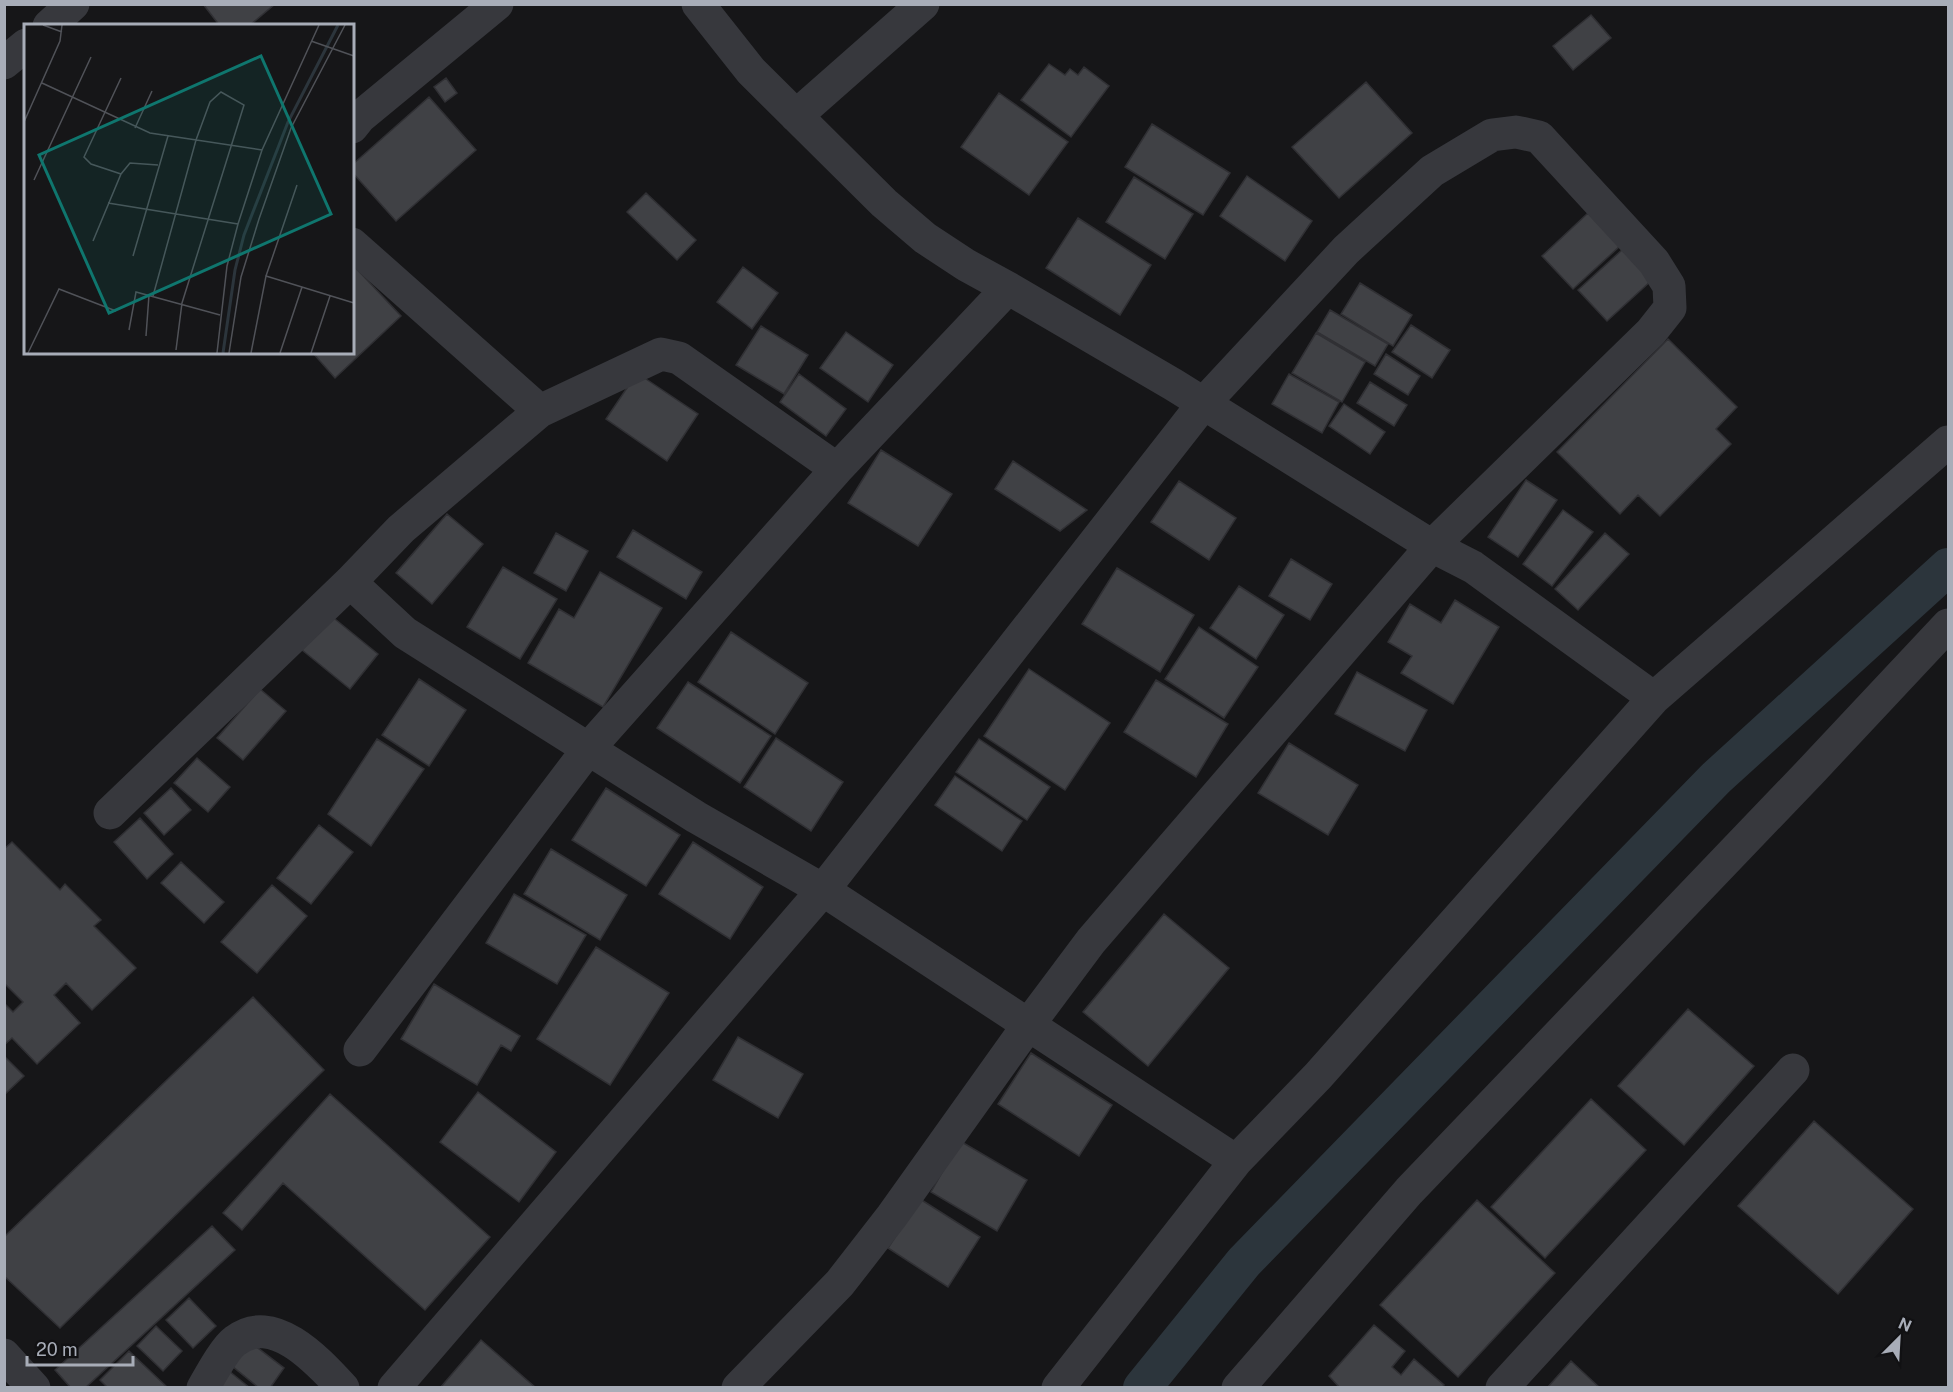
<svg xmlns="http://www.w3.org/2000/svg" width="1953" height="1392" font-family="'Public Sans',sans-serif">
<rect width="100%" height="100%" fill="#161618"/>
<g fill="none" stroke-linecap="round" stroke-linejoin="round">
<path stroke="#2c353c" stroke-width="38" d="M1142 1388 1244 1262 1716 778 1948 567"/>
</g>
<path fill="#404145" stroke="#303034" stroke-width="1.5" d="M203 4H275L249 26H220Z
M1591 15 1611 38 1573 70 1553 46Z
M1049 64 1065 75 1070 69 1078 75 1084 67 1109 86 1071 137 1021 100Z
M446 78 457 93 445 102 434 87Z
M1366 82 1412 133 1339 198 1292 147Z
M999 93 1068 142 1029 195 961 147Z
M429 97 476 150 396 221 352 172V165Z
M1152 124 1230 173 1203 215 1125 167Z
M1247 176 1312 221 1285 261 1220 216Z
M1134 177 1193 214 1165 259 1106 222Z
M646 193 696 240 677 260 627 212Z
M1588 213 1620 246 1573 289 1542 256Z
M1078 218 1151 265 1120 315 1046 268Z
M1623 249 1652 280 1607 321 1578 290Z
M352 264 401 316 335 378 312 352H352Z
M743 267 778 293 752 329 717 302Z
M1360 283 1412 315 1393 346 1341 314Z
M1330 310 1388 344 1375 366 1317 332Z
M1411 325 1450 350 1432 378 1392 352Z
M761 326 808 355 784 394 736 365Z
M846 332 893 365 868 402 820 368Z
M1316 333 1365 362 1342 402 1292 373Z
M1668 339 1737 407 1716 429 1731 444 1660 516 1638 495 1620 514 1557 452Z
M1386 354 1420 376 1408 395 1374 374Z
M637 373 698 414 667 461 606 419Z
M799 374 846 409 826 436 780 402Z
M1289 374 1339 402 1322 433 1272 404Z
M1370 382 1407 405 1394 426 1357 403Z
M1344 404 1385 432 1370 454 1329 426Z
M881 450 952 494 918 546 848 503Z
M1013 461 1087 510 1060 531 995 489Z
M1526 480 1557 500 1518 557 1488 537Z
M1179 481 1236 518 1209 560 1151 522Z
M1563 510 1593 532 1552 586 1523 564Z
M447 514 483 544 432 604 396 573Z
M633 530 702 572 686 599 617 557Z
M556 533 588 551 566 591 534 573Z
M1605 533 1629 554 1578 610 1555 589Z
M1291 559 1332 584 1310 620 1269 596Z
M503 567 557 599 520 659 467 627Z
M1117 568 1194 615 1160 672 1082 624Z
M600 572 662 608 603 707 528 663 559 609 574 618Z
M1239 586 1284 615 1256 659 1210 628Z
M1455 600 1499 627 1453 704 1401 673 1412 656 1388 642 1410 604 1441 623Z
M330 615 378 654 350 689 302 650Z
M1199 627 1258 667 1224 718 1165 679Z
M731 632 808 683 775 734 698 682Z
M1029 669 1110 723 1065 790 984 736Z
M1357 672 1427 710 1405 751 1335 714Z
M419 679 466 710 429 766 382 735Z
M1156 680 1228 724 1196 777 1124 732Z
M688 682 771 736 740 783 657 728Z
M260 689 286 711 243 760 217 738Z
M776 738 843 782 811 831 744 787Z
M377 739 424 769 371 846 328 814Z
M979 739 1050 787 1027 820 956 772Z
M1289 743 1358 785 1328 835 1258 793Z
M197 758 230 787 208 812 174 783Z
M955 776 1022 821 1002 851 935 805Z
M171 788 191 810 164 835 144 813Z
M606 788 680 835 646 886 572 840Z
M140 818 173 854 147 879 114 842Z
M319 825 353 852 311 904 277 878Z
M12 842 60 890 65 884 101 920 94 926 136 968 92 1010 66 983 54 995 80 1023 37 1064 12 1038 4 1045V1003L13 1012 23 1002 4 983V849Z
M693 842 763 887 730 939 659 894Z
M551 849 627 895 600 940 524 894Z
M181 862 224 902 204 923 161 883Z
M272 885 307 916 257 973 221 942Z
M514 894 586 935 557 984 486 943Z
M1164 914 1229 968 1148 1066 1083 1012Z
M596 947 669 993 610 1085 537 1039Z
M434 984 520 1036 511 1051 501 1045 477 1085 401 1039Z
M253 997 324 1070 60 1328 4 1276V1237Z
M1688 1009 1754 1066 1684 1145 1618 1086Z
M738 1037 803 1074 778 1118 713 1080Z
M1031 1053 1112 1105 1079 1156 998 1104Z
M4 1056 24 1076 4 1095Z
M478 1092 556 1152 519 1202 440 1142Z
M330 1094 490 1237 425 1310 283 1183 242 1230 223 1213Z
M1591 1099 1646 1150 1545 1258 1491 1207Z
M1814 1121 1913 1209 1838 1294 1738 1206Z
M960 1141 1027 1180 997 1231 931 1192Z
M920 1199 980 1237 948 1287 888 1248Z
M1477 1200 1555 1273 1458 1377 1380 1305Z
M212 1226 235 1250 85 1388H71L55 1370Z
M189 1298 216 1326 193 1348 166 1320Z
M1374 1325 1405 1351 1392 1367 1401 1375 1414 1359 1444 1385 1442 1388H1340L1329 1376Z
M156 1326 182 1351 163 1371 137 1346Z
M481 1340 536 1388H440Z
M250 1342 284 1368 270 1388H259L232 1366Z
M129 1351 168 1388H108L100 1380Z
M1571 1361 1600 1388H1547Z
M229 1371 250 1388H216Z"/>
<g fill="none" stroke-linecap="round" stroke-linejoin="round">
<path stroke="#37383d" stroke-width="33" d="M698 4 751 71 884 203 925 238 966 265 1008 288 1174 385 1432 546 1473 567 1654 698
M49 26 73 4
M4 63 26 45
M796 116 923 4
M352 127 360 117 497 4
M352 244 540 411
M350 582 405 633 696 817 823 890 1236 1161
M110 813 350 582 401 529 540 411 661 354 679 358 837 469
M360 1050 589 748 837 469 1008 288
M4 1355 34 1388
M203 1388C210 1376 225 1348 235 1341 273 1311 318 1361 343 1388
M394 1388 823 890 1203 404 1346 250 1432 171 1492 135 1516 132 1539 137 1654 262 1669 286 1670 308 1651 332 1432 546 1091 941 1029 1024 892 1216 840 1283 738 1388
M1058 1388 1236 1161 1318 1076 1654 698 1948 442
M1238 1388 1409 1191 1813 769 1948 625
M1502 1388 1793 1070"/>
</g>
<g transform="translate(24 24)">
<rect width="330" height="330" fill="#161618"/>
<path fill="none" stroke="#2c353c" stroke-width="3" d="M199 329 211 246 220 211 264 98 314 1"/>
<path fill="none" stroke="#505258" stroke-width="1.5" d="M19 1 38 8M287 17 330 32M18 59 126 109 238 126M0 98 36 17 38 1M111 104 128 67M97 150 67 140 60 133 97 54M10 156 67 33M84 179 214 200M69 217 97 150 106 139 134 141M109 232 144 112M242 252 273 161M129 272 172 116 186 78 197 68 220 81 158 279 152 326M105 306 112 268 196 291M122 312 125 271M4 329 35 265 92 287M193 329 203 242 214 200 238 126 295 1M205 329 217 253 235 195 267 104 321 1M227 329 242 252 330 279M256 329 278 263M287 329 306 272"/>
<path fill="#0f766e" fill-opacity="0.15" stroke="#0f766e" stroke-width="3" d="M237 32 307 190 85 289 15 131Z"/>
<rect width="330" height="330" fill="none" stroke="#a8adb8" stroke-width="3"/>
</g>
<rect width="1953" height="1392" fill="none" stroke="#a8adb8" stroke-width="12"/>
<g transform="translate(1899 1338) rotate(24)" stroke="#111113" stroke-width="4.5" paint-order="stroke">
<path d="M0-4.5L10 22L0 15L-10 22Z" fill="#a8adb8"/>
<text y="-9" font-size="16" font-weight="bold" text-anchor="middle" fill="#a8adb8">N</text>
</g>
<path d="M27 1356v9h106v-9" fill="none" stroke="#a8adb8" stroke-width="3"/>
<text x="36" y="1356" font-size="18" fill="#a8adb8" stroke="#111113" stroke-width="4.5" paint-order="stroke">20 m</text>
</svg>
